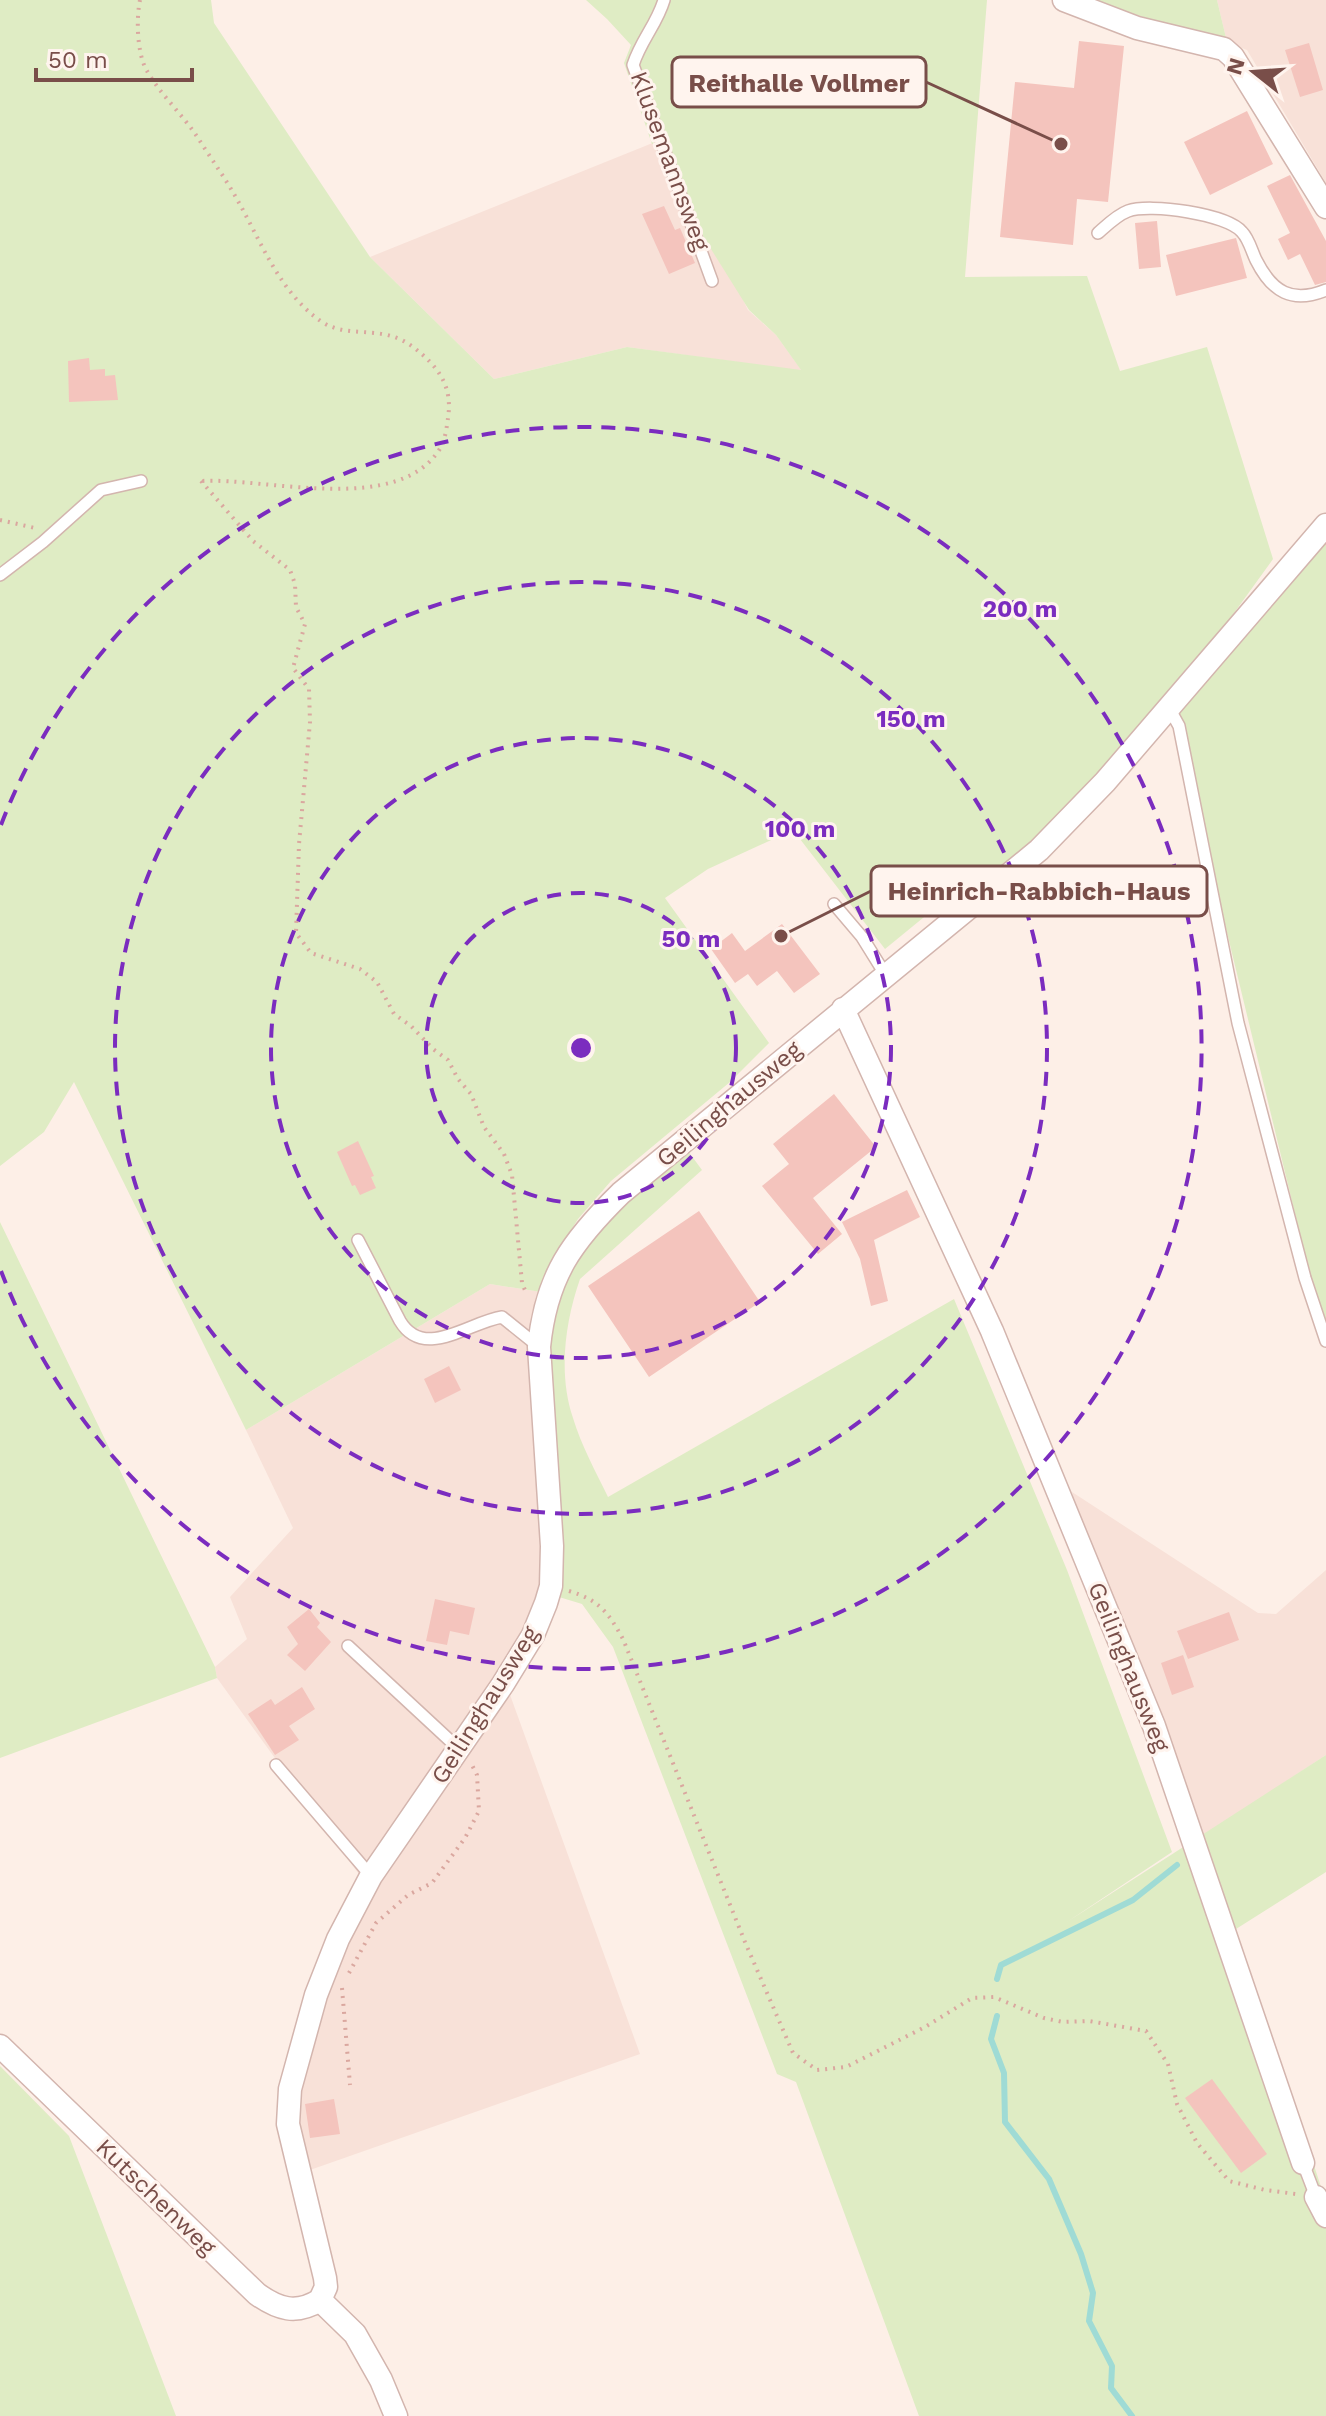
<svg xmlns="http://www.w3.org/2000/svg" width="1326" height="2416" font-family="'Work Sans',sans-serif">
<rect width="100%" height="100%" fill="#fdefe7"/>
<path fill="#f8e1d8" d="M1217 0H1326V183L1247 50 1227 42Z
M665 138 748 310 776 335 802 371 627 347 494 379 370 257Z
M490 1284 541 1292 540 1590 509 1692 640 2054 310 2170 293 2101 361 1877 217 1678 215 1667 247 1639 230 1597 293 1528 246 1430Z
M1072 1492 1258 1613 1276 1614 1326 1570V1755L1203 1836 1077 1514Z"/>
<path fill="#dfecc4" d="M0 0H211L214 23 370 257 494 379 627 347 801 370 776 335 749 310 701 233 666 139 652 144 624 63 631 45 607 19 586 0H987L965 277 1087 276 1120 371 1207 347 1273 559 1166 707 1104 781 947 919 940 904 885 949 793 830 708 869 665 898 769 1043 730 1082 611 1181 578 1219 557 1253 541 1292 490 1284 246 1430 74 1082 44 1132 0 1166Z
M1089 0H1217L1227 42 1094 2Z
M1326 543V1323L1313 1288 1172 705Z
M685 1147 702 1170 580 1279C565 1322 558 1374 573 1418 581 1445 596 1472 608 1497L954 1299 1067 1570 1172 1852 1067 1922 1326 1755V1872L1236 1929 1326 2202V2416H919L796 2082 777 2074 613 1647 582 1604 559 1597 562 1581 545 1347 557 1295 590 1227Z
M0 1222 215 1667 217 1678 0 1758Z
M0 2066 69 2136 176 2416H0Z"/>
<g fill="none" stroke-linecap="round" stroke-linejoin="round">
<path stroke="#9fdbd5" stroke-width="6" d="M997 1979 1001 1965 1133 1900 1177 1865
M997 2016 991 2039 1004 2073 1005 2122 1049 2179 1081 2254 1093 2293 1089 2321 1112 2366 1111 2388 1132 2416"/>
</g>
<path fill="#f4c4bd" d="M1079 41 1124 46 1108 202 1077 199 1073 245 1000 237 1015 82 1074 88Z
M1309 43 1323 90 1300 97 1285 50Z
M1247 111 1273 164 1210 195 1184 142Z
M1290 175 1326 241V282L1315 285 1300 254 1288 260 1278 239 1290 233 1267 186Z
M664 206 675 230 680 228 695 263 669 274 642 214Z
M1157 221 1161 267 1139 269 1135 223Z
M1236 238 1247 278 1176 296 1166 255Z
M89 358 90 370 105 369V376L115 375 118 400 69 402 68 361Z
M782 924 820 974 794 993 777 971 757 986 748 974 735 983 711 949 732 933 745 951Z
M834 1094 876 1147 813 1198 842 1234 818 1254 762 1186 789 1164 773 1144Z
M358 1141 374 1176 371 1177 376 1188 360 1195 355 1185 352 1186 337 1152Z
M907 1190 920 1217 874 1240 888 1301 871 1306 860 1259 842 1222Z
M699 1211 760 1302 649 1377 588 1286Z
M449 1366 461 1390 435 1403 424 1379Z
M435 1599 475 1608 469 1635 450 1631 447 1645 426 1641Z
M309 1609 320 1623 317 1627 331 1642 305 1671 287 1655 298 1644 287 1627Z
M1229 1612 1239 1640 1188 1659 1177 1631Z
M1183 1655 1194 1687 1172 1695 1161 1663Z
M302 1687 315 1709 289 1726 299 1740 275 1755 248 1714 271 1699 275 1705Z
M1212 2079 1267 2154 1241 2173 1185 2098Z
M334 2099 340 2134 310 2138 305 2104Z"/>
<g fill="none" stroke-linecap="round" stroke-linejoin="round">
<g stroke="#d3b5ae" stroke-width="14">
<path id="lane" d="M664 0C657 24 641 40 633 65L712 281
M1098 233C1107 225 1117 215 1128 211 1150 203 1227 214 1242 232 1249 239 1252 252 1256 260 1272 292 1292 304 1326 290
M0 575 43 542 101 490 141 481
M1169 708 1179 726 1238 1023 1305 1278 1326 1341
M834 904 862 937 885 974
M358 1240 400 1321C424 1361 469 1322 502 1317L538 1346
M348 1646 459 1749
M276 1765 371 1876
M1303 2163 1316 2197"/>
</g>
<g stroke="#d3b5ae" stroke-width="25">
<path id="street" d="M1064 0 1137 28 1224 49 1233 57 1326 207
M843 1009 992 1331 1154 1726 1303 2163
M0 2046 257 2294C278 2309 296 2315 320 2300
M1316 2197 1326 2216
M320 2300 326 2287 325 2278 288 2124 290 2089 316 1995 338 1939 371 1876 503 1684 533 1635 546 1603 551 1586 552 1546 539 1347C546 1276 572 1241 621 1193L1039 850 1105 782 1326 525
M320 2300 355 2334 381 2380 396 2416"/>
</g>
<path stroke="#daa79f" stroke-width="4" stroke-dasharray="2 6" stroke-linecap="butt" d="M140 0C136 19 137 54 147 71 160 94 183 115 198 138 210 157 223 175 234 194 260 238 278 292 322 322 350 340 381 323 413 347 438 366 453 386 448 418 447 426 445 440 441 447 400 517 266 477 201 481
M201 481 253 541 290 570 295 584 296 607 305 624 293 668 309 689 310 722 299 844 296 933 311 953 360 969 377 982 394 1014 411 1026 433 1049 448 1060 458 1079 471 1094 484 1127 504 1154 512 1175 522 1283 527 1295
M0 520 35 528
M569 1591C599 1600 608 1612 623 1639L745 1942 793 2053 817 2070 846 2067 925 2027 972 1998 994 1997 1044 2018 1063 2022 1089 2021 1146 2031 1168 2064 1177 2104 1197 2143 1229 2181 1265 2190 1296 2194
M349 1973 376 1923 408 1895 432 1883 465 1838 479 1811 477 1775 472 1765
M342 1988 350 2085"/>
<use href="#lane" stroke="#fff" stroke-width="11"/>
<use href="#street" stroke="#fff" stroke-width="22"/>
</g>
<g fill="none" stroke="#7b2cbf" stroke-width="4" stroke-dasharray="14 10">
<circle cx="581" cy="1048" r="155"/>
<circle cx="581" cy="1048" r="310"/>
<circle cx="581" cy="1048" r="466"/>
<path d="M1 825A621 621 0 1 1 1 1271"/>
</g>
<g text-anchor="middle" stroke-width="6" stroke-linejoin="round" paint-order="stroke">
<g font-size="24" fill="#794e49" stroke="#fff4ee">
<text transform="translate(670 161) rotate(70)" y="8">Klusemannsweg</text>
<text transform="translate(729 1104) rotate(-40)" y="8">Geilinghausweg</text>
<text transform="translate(1129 1667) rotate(68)" y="8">Geilinghausweg</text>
<text transform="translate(485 1705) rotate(-58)" y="8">Geilinghausweg</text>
<text transform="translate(156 2197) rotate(44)" y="8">Kutschenweg</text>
</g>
</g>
<circle cx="581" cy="1048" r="12" fill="#7b2cbf" stroke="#fff4ee" stroke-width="4"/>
<g font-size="24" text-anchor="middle" font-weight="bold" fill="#7b2cbf" stroke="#fff4ee" stroke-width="6" stroke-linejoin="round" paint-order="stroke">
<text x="1020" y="617">200 m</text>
<text x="911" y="727">150 m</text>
<text x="800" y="837">100 m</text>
<text x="691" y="947">50 m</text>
</g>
<path fill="none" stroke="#794e49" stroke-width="3" d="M1061 144L926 82M781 936L871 891"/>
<g fill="#794e49" stroke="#fff4ee" stroke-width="3">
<circle cx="1061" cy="144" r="8"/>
<circle cx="781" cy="936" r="8"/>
</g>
<g fill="#fff4ee" stroke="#794e49" stroke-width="3">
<rect x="672" y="57" width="254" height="50" rx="8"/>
<rect x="871" y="866" width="336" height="50" rx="8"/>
</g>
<g font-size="26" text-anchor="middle" font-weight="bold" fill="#794e49">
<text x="799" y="92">Reithalle Vollmer</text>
<text x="1039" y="900">Heinrich-Rabbich-Haus</text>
</g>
<g transform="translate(1254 72) rotate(287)" stroke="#fff4ee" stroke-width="6" paint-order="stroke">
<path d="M0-6L14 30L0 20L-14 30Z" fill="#794e49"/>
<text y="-12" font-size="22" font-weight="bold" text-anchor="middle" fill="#794e49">N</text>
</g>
<path d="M36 68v12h156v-12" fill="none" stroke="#794e49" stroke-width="4"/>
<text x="48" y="68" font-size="24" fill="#794e49" stroke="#fff4ee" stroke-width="6" paint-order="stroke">50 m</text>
</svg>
